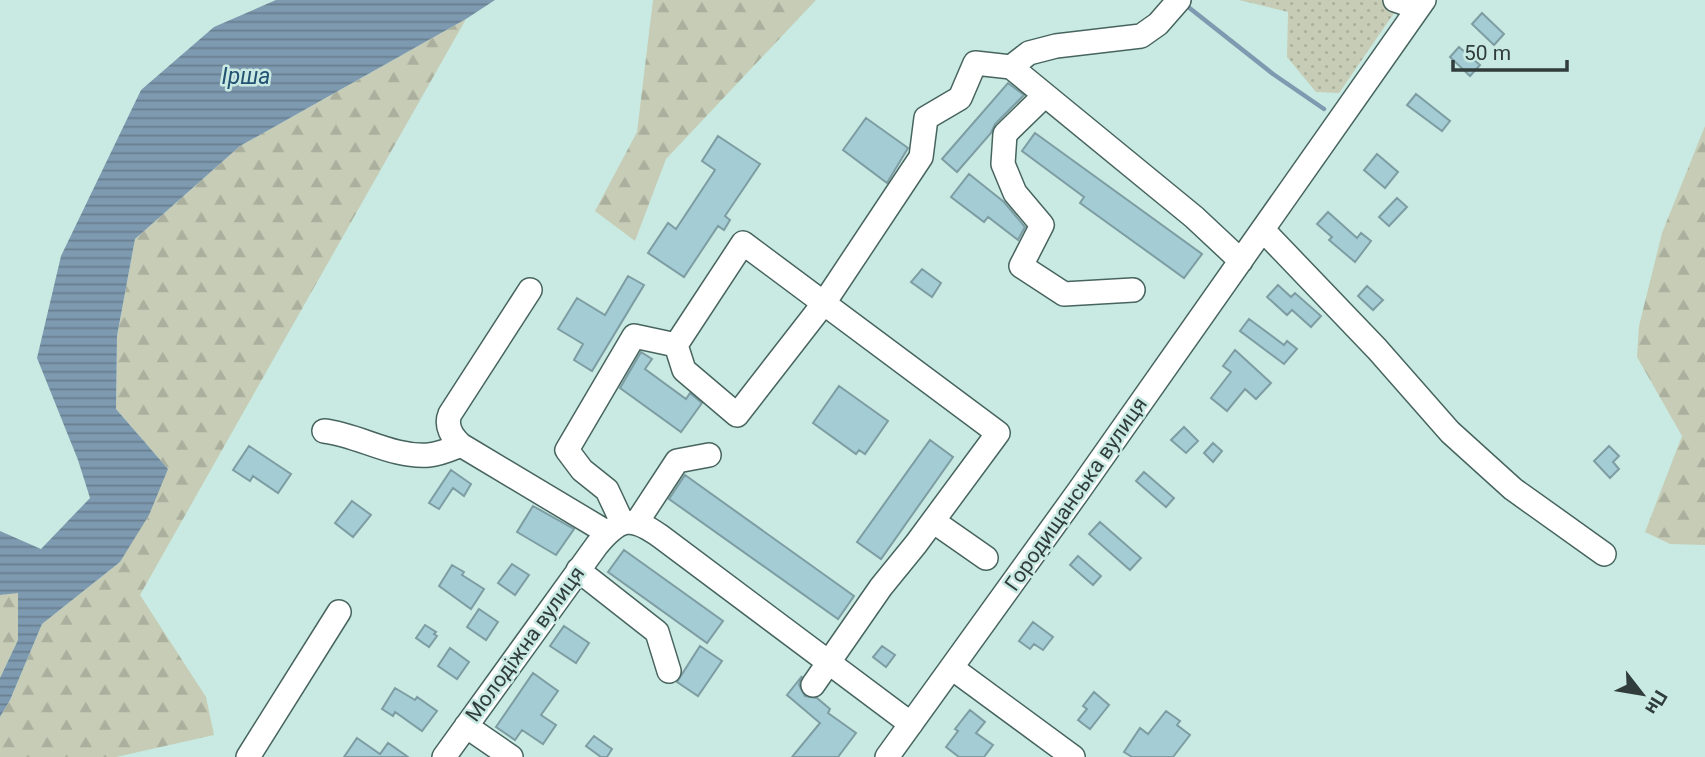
<svg xmlns="http://www.w3.org/2000/svg" width="1705" height="757" font-family="Roboto,sans-serif">
<defs>
<pattern id="grass-dots" width="8" height="8" patternUnits="userSpaceOnUse" patternTransform="scale(1.75)"><rect width="8" height="8" fill="#c6ccb6"/><path d="M2 2h.1M6 6h.1" fill="none" stroke="#aab09d" stroke-width="1.8" stroke-linecap="round"/></pattern>
<pattern id="forest-firs" width="22" height="20" patternUnits="userSpaceOnUse" patternTransform="scale(1.75)"><rect width="22" height="20" fill="#c6ccb6"/><path d="M5 1l3.5 6h-7zM16 11l3.5 6h-7z" fill="#aab09d"/></pattern>
<pattern id="water-rules" width="6" height="5" patternUnits="userSpaceOnUse" patternTransform="scale(1.75)"><rect width="6" height="5" fill="#7e9ab0"/><path d="M0 2.5h6" fill="none" stroke="#687f90"/></pattern>
</defs>
<rect width="100%" height="100%" fill="#c9eae2"/>
<path fill="url(#grass-dots)" d="M1239 0H1403L1339 93 1316 92 1287 57 1288 12Z"/>
<path fill="url(#forest-firs)" d="M653 0H816L666 159 635 241 595 211 637 132Z
M466 19 140 595 206 697 214 735 116 757H0V717L10 700 42 624 120 562 168 469 116 409 117 336 135 239 240 146Z
M1705 126V545L1670 544 1645 532 1682 436 1637 357 1639 326 1662 233Z
M18 592V640L0 678V595Z"/>
<path fill="url(#water-rules)" d="M276 0H495L466 19 240 146 135 239 117 336 116 409 168 469 149 515 120 562 42 624 10 700 0 717V678L18 640V593L0 595V531L41 549 90 498 78 460 37 358 61 256 141 90 214 27Z"/>
<g fill="none" stroke-linecap="round" stroke-linejoin="round">
<path stroke="#7e9ab0" stroke-width="4.5" d="M1187 6 1273 74 1324 109"/>
</g>
<path fill="#a3ccd4" stroke="#7d9da3" stroke-width="2" d="M1482 13 1504 34 1494 45 1472 24Z
M1459 47 1480 65 1470 76 1450 57Z
M1008 83 1024 95 995 124 991 133 957 172 942 159Z
M1416 94 1450 121 1442 131 1407 105Z
M866 118 908 148 887 183 843 150Z
M1035 133 1202 254 1184 278 1080 203 1084 197 1022 151Z
M718 136 760 164 725 216 730 220 724 230 718 226 684 277 648 253 668 223 676 229 715 170 702 161Z
M1377 154 1398 172 1385 188 1364 170Z
M969 174 1004 202 1025 227 1018 240 988 217 984 222 951 197Z
M1397 198 1407 207 1389 226 1379 217Z
M1328 212 1357 238 1361 233 1371 241 1355 262 1329 240 1332 237 1317 224Z
M922 269 941 283 932 297 911 282Z
M628 276 644 285 592 371 574 360 583 344 558 329 577 298 605 315Z
M1278 285 1291 297 1295 293 1321 316 1311 327 1292 310 1287 315 1267 297Z
M1367 286 1383 300 1373 310 1358 296Z
M1249 319 1284 345 1287 341 1297 349 1284 364 1240 331Z
M1235 350 1271 383 1256 399 1245 389 1227 411 1211 398 1231 372 1223 366Z
M641 352 652 359 645 369 686 399 690 393 702 403 681 432 620 388Z
M839 386 888 421 865 454 859 450 856 454 813 423Z
M1184 427 1198 441 1186 453 1171 440Z
M930 440 953 457 881 559 857 542Z
M1213 443 1222 451 1213 462 1204 453Z
M249 446 291 474 278 493 253 476 250 481 233 470Z
M1609 446 1619 456 1613 462 1619 469 1610 478 1594 461Z
M451 470 471 484 464 496 453 488 439 509 429 503Z
M1144 472 1174 498 1166 507 1136 481Z
M685 475 854 596 838 619 669 499Z
M352 501 371 515 353 537 335 523Z
M533 506 574 529 556 555 517 532Z
M1100 522 1141 558 1130 570 1089 534Z
M624 550 723 621 707 643 608 572Z
M1078 556 1101 576 1093 585 1070 565Z
M512 564 529 575 515 595 498 583Z
M452 565 464 572 462 575 484 589 471 609 439 586Z
M479 609 498 622 486 640 467 627Z
M1033 622 1053 637 1043 650 1034 644 1030 649 1019 641Z
M425 625 436 632 434 634 437 636 429 647 416 638Z
M564 626 589 643 576 663 550 646Z
M700 646 722 661 698 696 677 682Z
M882 646 895 655 886 667 873 657Z
M450 648 469 662 457 679 438 666Z
M533 673 558 691 541 715 556 725 543 744 522 730 515 740 496 727Z
M802 676 799 685 805 696 817 698 830 709 828 713 856 733 838 757H792L820 723 787 695Z
M395 688 415 700 417 697 437 711 422 731 395 712 393 716 382 709Z
M1094 692 1109 705 1090 729 1078 720 1087 709 1083 706Z
M970 710 985 722 976 733 993 745 984 757H959L946 747 958 731 955 729Z
M1166 711 1180 721 1177 725 1190 735 1173 757H1132L1124 752 1140 728 1148 734Z
M594 736 612 749 607 757H601L586 746Z
M357 738 380 754 388 743 408 757H344Z"/>
<g fill="none" stroke-linecap="round" stroke-linejoin="round">
<g stroke="#47645e" stroke-width="26">
<path id="minor" d="M1179 0 1158 24 1141 36 1056 46 1029 53 1011 67 1194 217 1241 261
M1395 0 1418 8
M1045 95 1005 134 1003 164 1015 193 1042 225 1021 266 1064 294 1133 290
M1263 230 1377 349 1450 432 1513 489 1604 554
M324 431C359 435 393 458 429 455 440 454 451 449 461 445L608 533
M461 445C452 437 445 426 450 414L530 290
M933 521 986 558
M622 522 607 490 582 470 567 450 634 336 676 345
M637 522 677 461 709 455
M578 570 657 632 669 671
M952 668 1073 757
M813 685 881 587 916 544 998 433 743 243 676 345 684 370 737 415 824 303 921 157 926 118 960 98 975 63 1011 67
M466 726 511 757
M248 757 339 612
M444 757 597 545C620 518 630 515 660 536L911 724
M887 757 1078 492 1424 0"/>
</g>
<use href="#minor" stroke="#fff" stroke-width="23"/>
</g>
<g text-anchor="middle" stroke-width="5" stroke-linejoin="round" paint-order="stroke">
<g font-size="21" fill="#303d3a" stroke="#c9eae2">
<text transform="translate(1076 494) rotate(-55)" y="7">Городищанська вулиця</text>
<text transform="translate(525 644) rotate(-54)" y="7">Молодіжна вулиця</text>
</g>
<g font-size="23" font-style="italic" fill="#225373" stroke="#c9eae2">
<text x="246" y="84">Ірша</text>
</g>
</g>
<g transform="translate(1642 694) rotate(121)" stroke="#c9eae2" stroke-width="5" paint-order="stroke">
<path d="M0-5L12 26L0 18L-12 26Z" fill="#303d3a"/>
<text y="-10" font-size="19" font-weight="bold" text-anchor="middle" fill="#303d3a">Пн</text>
</g>
<path d="M1453 60v10h114v-10" fill="none" stroke="#303d3a" stroke-width="3.5"/>
<text x="1464" y="60" font-size="21" fill="#303d3a" stroke="#c9eae2" stroke-width="5" paint-order="stroke">50 m</text>
</svg>
